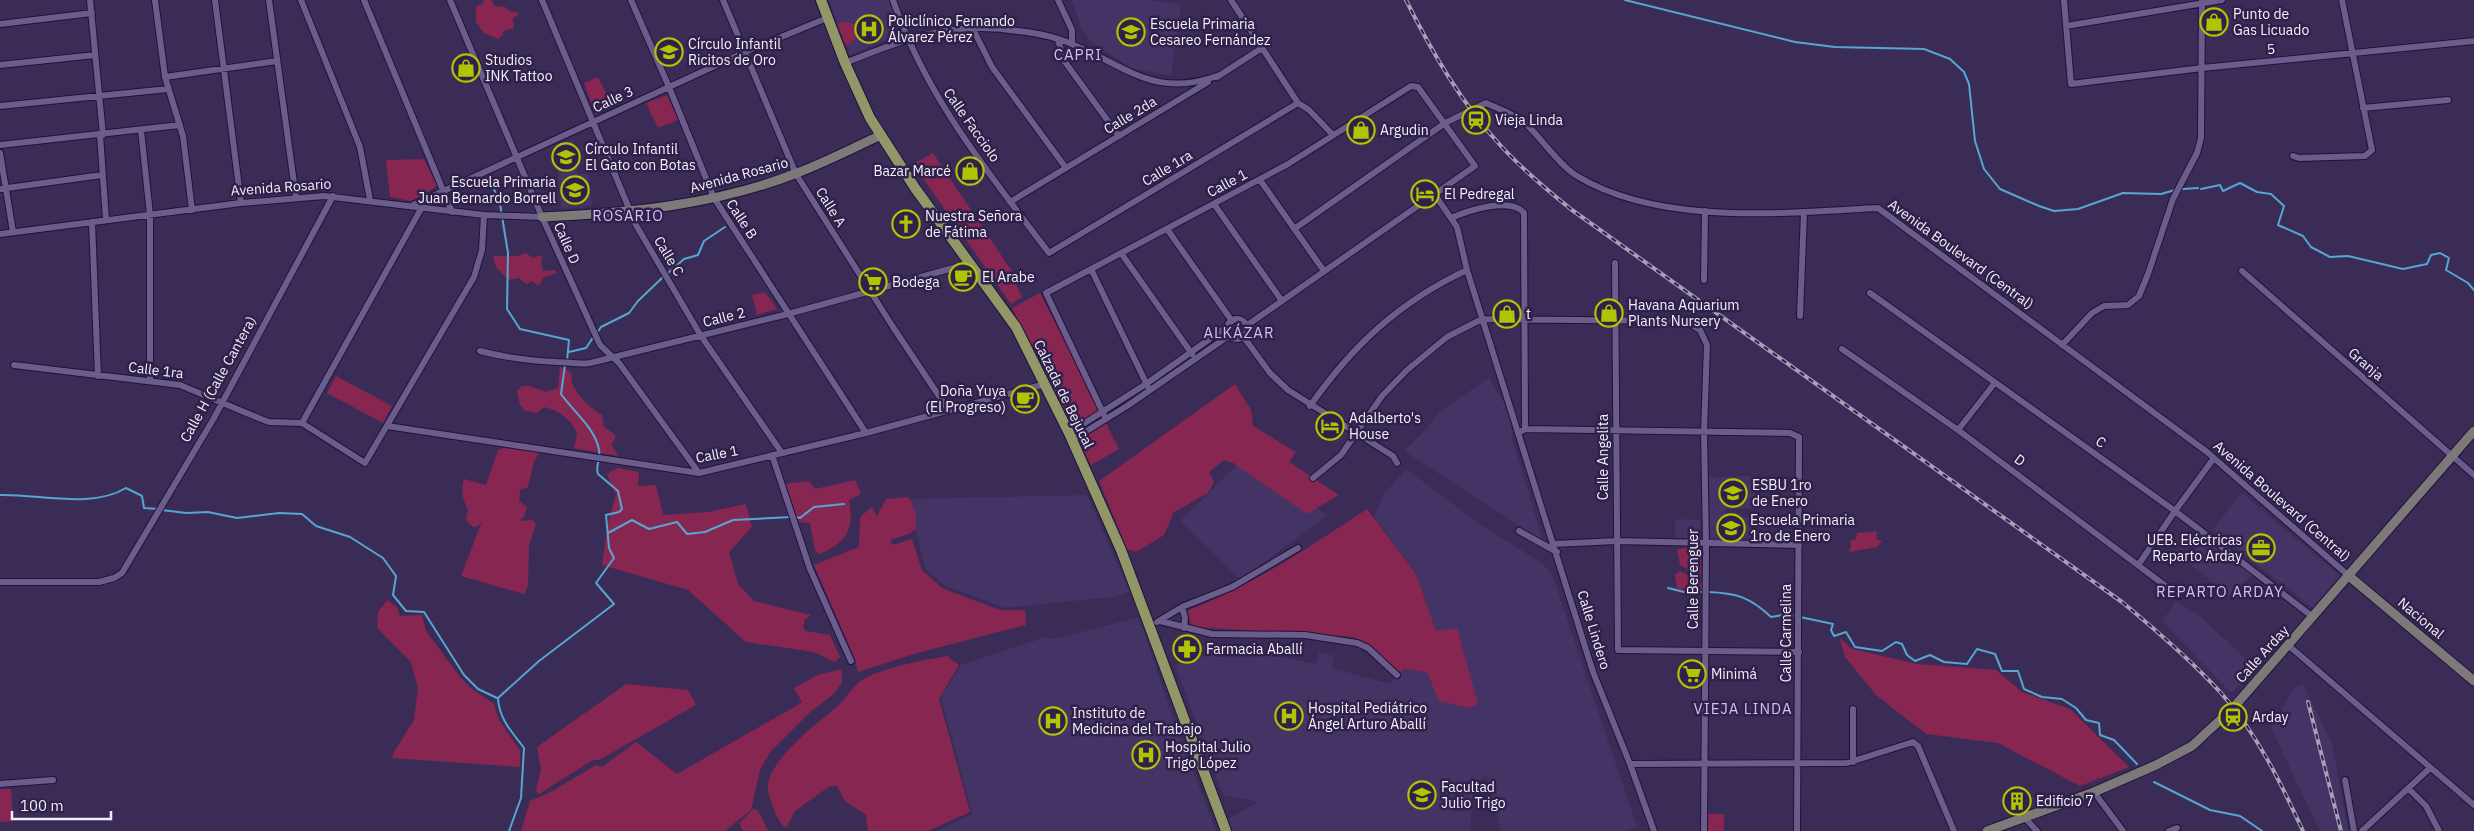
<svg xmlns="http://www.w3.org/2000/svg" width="2474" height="831" font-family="'IBM Plex Sans',sans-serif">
<rect width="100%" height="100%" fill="#3a2c57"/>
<path fill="#443365" d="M829 0H889L900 34 850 55Z
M1072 0H1144L1181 4 1171 76 1132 68 1100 48 1089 39 1080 26Z
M677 42 681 54 662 62 657 50Z
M573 139 578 174H588L592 206 561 209 556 146Z
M1489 378 1509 411 1513 442 1543 541 1404 451 1427 428 1439 412Z
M1241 461 1328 515 1240 580 1180 521Z
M1406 469 1480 524 1543 564 1552 574 1637 827 1625 831H1501L1486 775 1474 787 1470 831H1233L1228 819 1259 802 1223 795 1175 665 1232 647 1316 664 1319 652 1334 656 1332 668 1390 684 1404 669 1427 672 1436 631 1416 574 1374 517 1383 495Z
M1759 476 1756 508 1725 509V517H1752L1751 538H1710L1709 477Z
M2242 493 2340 576 2313 608 2212 530Z
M1087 495 1130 592 1112 597 1005 608 944 585 925 569 909 499Z
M1675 519 1700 520V539L1675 538Z
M2204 539 2253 574 2230 596 2185 560Z
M2176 601 2199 615 2256 669 2231 693 2162 621Z
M1139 617 1171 713 1216 831H937L972 814 941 697 961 665 1046 637 1055 639Z
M2303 684 2332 744 2348 831H2320L2271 728 2295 687Z"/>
<path fill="#882652" d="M484 0H491L495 6 505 7 511 12H517L518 15 513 18 514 28 504 31 502 36 498 39 484 33 476 22V7L484 2Z
M846 22 854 24 858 31 857 38 846 46 837 23Z
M598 77 613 107 596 115 584 83Z
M667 95 678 120 658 128 646 103Z
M933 153 1013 273 1015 282 1022 297 1011 304 913 164Z
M424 159 437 186 412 201 390 197 386 160Z
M526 253 533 258 542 255 541 264 543 271 555 270 556 273 543 278 540 284 537 285 532 281 526 284 519 278 508 280 496 267 493 256H517Z
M765 292 777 309 757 315 752 295Z
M1040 293 1119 449 1091 465 1012 308Z
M560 367 571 372C572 375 571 380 572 383 577 395 591 409 602 415L604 427 615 435V440L611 444 618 456 574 448 577 434C573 420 558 410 544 407L537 413 525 411 520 405 517 391 522 386H530L546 392 558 388Z
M336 376 392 406 383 423 327 393Z
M1235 384 1251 410 1253 426 1296 452 1289 462 1339 495 1307 514 1233 463 1224 460 1209 472 1214 482 1208 493 1174 512 1164 535 1136 552 1127 549 1099 481Z
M504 448 536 452 539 454 534 461 528 487 520 490 519 501 527 507 524 517 519 521 532 520 536 524 529 545 528 586 524 594 461 576 482 521 478 526 473 527 466 520 468 509C462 500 461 490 464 479L486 485 498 450Z
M617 468 639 472 638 486 656 485 663 515 708 512 746 504 752 527 729 552 738 584 754 601 811 615 805 619 803 626 805 631 830 635 840 657 835 662 814 652 746 642 688 590 602 565 608 523 616 495 607 474Z
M855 480 861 494 849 500C855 529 846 544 819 554L815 551 810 523 799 522 785 484 809 481 815 489Z
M909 497 916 514V529L909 534 890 540 893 545 912 539 922 570 942 588 1000 610H1025L1026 625 917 653 858 672 855 659 814 565 859 547 860 517 872 507 877 516 886 499Z
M1367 509 1416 574 1436 631 1457 628 1478 704 1469 708 1439 701 1427 672 1404 669 1397 675 1368 644 1354 637 1192 627 1187 611C1253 585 1308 548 1367 509Z
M1877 531 1876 539 1882 541 1877 547 1849 552 1851 546 1850 541 1856 539 1857 533Z
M1697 547 1701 550V577L1680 565 1677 549Z
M1680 571 1702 582V591L1677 589 1675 575Z
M387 600 397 607 400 616 422 615 426 631 460 677 471 688 494 704 499 720 520 750V767L392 758 394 752 414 720 418 688 411 662 377 628 378 612Z
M1840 638 1852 649 1917 664 1996 670 2022 692 2070 709 2129 767 2080 786 1998 743 1926 734 1876 695 1845 657Z
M947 656 959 665 939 699 970 812 928 831H868L866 815 845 801 837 786H830L795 811 786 828C779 822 776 815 773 806 769 797 766 789 769 780 777 753 818 723 839 705 848 696 854 684 865 678 890 666 920 661 947 656Z
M842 669V682L835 693 809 713 770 752 760 770 751 810 725 831H521L530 801 551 792 596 765 602 767 636 742 677 774 796 706 802 702 794 688 818 675Z
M626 684 688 690 696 705 599 760H593L539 794 536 791 541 769 537 747Z
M0 789H11L13 821 0 822Z
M753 809 758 810 768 831H743L739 823Z
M1707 814H1724V831H1707Z"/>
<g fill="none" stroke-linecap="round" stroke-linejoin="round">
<path stroke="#55a6d0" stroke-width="2" d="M1625 0 1795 42 1835 47 1924 49 1950 59 1964 72 1969 84 1975 141 1984 169 2000 189 2039 206 2054 211 2078 209 2123 193 2161 194 2175 190
M490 179 500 204 508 253 507 309 520 329 569 340 567 361
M2183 189 2198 188
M2201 189 2220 185 2223 191 2240 183 2257 192 2271 194 2284 206 2278 225 2303 236 2311 247 2330 257 2348 256 2403 269 2427 264 2431 255 2440 253 2449 258 2446 270 2468 283 2474 290
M667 274 684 259 698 255 704 241 725 227
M597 333 601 327 629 313 638 301 663 277
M569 352 586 348 594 336
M0 495C40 494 91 509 126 488L142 496 144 508 158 509
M162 510 186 513 208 512 237 518 279 513 302 514 316 526 350 537 383 558 396 576 393 595 406 611 424 612 464 675 478 689 497 698
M796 517 800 518 814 507 844 504
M608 533 632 520 649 529 677 522 687 534 705 532 733 520 791 517
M1668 588 1684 592H1703
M1708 592C1736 593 1750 597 1771 617L1788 614 1795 616
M1800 617 1833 624 1831 630 1834 636 1846 632 1855 647 1882 651 1896 642 1902 644 1907 655 1915 661 1930 655 1944 662 1967 664 1977 649 1995 654 2002 671H2018L2024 689 2042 697 2062 699 2076 708 2086 720 2099 723 2100 735 2114 740 2137 764
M498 698 539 661 614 604 596 583 614 558 609 548 606 515 619 512 622 509 618 491 598 474C595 466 601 458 599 450 596 429 572 410 561 394L565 365
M498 698C499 719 512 732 524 748L521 798 509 831
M2154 782 2210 810 2240 816 2262 831"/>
<g stroke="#21123b" stroke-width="8">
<path id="street" d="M90 0 103 135
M155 0 165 77 183 136 192 210
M215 0 241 203
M269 0 296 198
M301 0 360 147 370 200
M364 0 452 212
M450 0 542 217 600 345 619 363 699 473
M542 0 636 225 701 336 782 453
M631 0 669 87 714 198 866 433
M723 0 796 174 893 327 949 411
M893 0C926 97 988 172 1049 253L1298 103
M1058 0 1072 30V44
M1231 0 1298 103 1309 110 1333 135
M2064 0 2071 84 2202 68 2474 41
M0 24 92 13
M2066 26 2222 0
M972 27 992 67 1066 168
M1058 40 1065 62 1119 136
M845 63C905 39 952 20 1018 31 1036 33 1057 37 1074 45 1129 68 1156 99 1220 75
M0 65 95 55
M165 77 277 61
M1217 77 1262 48
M0 106 168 89
M2363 108 2448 100
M141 130 150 215V381
M100 135 106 220
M0 145 180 125
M0 153 13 232
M2293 156 2299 158 2365 156 2372 150 2342 0
M1260 180 1324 271
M0 189 102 175
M1435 195 1457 227 1467 270 1593 672 1630 764 1654 831
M1010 202 1208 82
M1214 204 1282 301
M411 206 745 52 827 18
M1451 218C1467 211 1511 196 1524 213L1525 429
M92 222 98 376
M1167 229 1232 321
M1294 229 1445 123 1486 103C1499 109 1516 115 1526 124 1542 139 1559 165 1577 176 1660 226 1784 213 1878 208L2207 452 2349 576
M0 234 241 203 324 196 484 215 542 217
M1121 253 1192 354
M1615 263 1618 650 1799 652
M1091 269 1148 387
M2242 271 2474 475
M1704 280 1705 211
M1870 293 2175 511 2313 617
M1800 316 1804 212
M1227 329a10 10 0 1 1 20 0a10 10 0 1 1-20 0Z
M1243 336 1270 373 1288 390 1393 456 1397 463
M2062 345 2092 313 2104 306 2128 305 2139 296 2148 274 2173 199 2197 153 2201 138 2202 0
M1842 349 1958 430 2179 596
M480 351C507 358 531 361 558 362 569 362 579 365 590 363L788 314 971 263
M14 365 180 385 261 419 269 422 302 423 365 463 474 277 482 250 484 215
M1310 406C1353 345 1399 302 1467 270
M1106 419 1046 293 1288 164 1411 86 1418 87 1475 166 1246 326
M302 423 422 207
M387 426 699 473 866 433 1045 384
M1958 430 1994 384
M1069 433 1146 384 1228 326
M1518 433 1525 429 1790 433 1799 437 1797 831
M1072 440 1127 406 1230 335
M772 455 810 569 851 661
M1313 478 1341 455 1382 396 1407 370 1447 337 1482 319 1679 321 1690 324 1700 330 1707 345 1704 432 1706 544 1704 831
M1519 531 1557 552
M1554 544 1616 541 1799 545
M2139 564 2175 511 2214 458
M0 582H99L114 578 122 573 214 418 333 196
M1182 607 1185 618 1184 628
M1160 621 1212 634 1305 635 1357 643 1368 648 1397 675
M1157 622 1182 607 1232 587 1298 548
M2288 645 2474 805
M1853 762V709
M1630 764 1847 763 1913 742 1918 746 1954 831
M2345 780 2354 831
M0 784 53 780
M2409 789 2426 806 2439 831
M2094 792 2123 831
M2024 817 2037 831
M2169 831 2177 828
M2362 831 2430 768"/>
</g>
<g stroke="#21123b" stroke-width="11">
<path id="secondary" d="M542 217C629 213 716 205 797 173 826 162 853 148 881 135
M2349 576 2474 681
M1987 831 2094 792 2156 765 2192 746 2233 708 2474 431"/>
</g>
<g stroke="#21123b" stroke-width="12">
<path id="primary" d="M821 0 845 63 870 118 915 188 1016 327 1069 433 1121 550 1226 831"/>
</g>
<use href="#street" stroke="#6a5c8b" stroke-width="6"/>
<use href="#secondary" stroke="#7e7979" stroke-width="9"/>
<use href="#primary" stroke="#929768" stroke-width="10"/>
<g stroke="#a7a0b8" stroke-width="4">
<path id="rail" d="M1406 0C1432 52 1461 103 1501 146 1523 170 1547 190 1572 210L2122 602C2157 631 2191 660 2221 693 2256 732 2281 783 2303 831
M2308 702 2341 831"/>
</g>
<use href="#rail" stroke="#30214b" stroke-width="2" stroke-dasharray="5.5" stroke-linecap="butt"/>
</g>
<defs>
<g id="shop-ring" transform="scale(1.4375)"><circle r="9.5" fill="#30214b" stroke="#b0c502" stroke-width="1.5"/><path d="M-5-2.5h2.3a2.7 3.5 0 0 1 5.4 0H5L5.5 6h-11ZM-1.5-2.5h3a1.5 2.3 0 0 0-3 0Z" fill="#b0c502"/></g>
<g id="hospital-ring" transform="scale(1.4375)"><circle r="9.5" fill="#30214b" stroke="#b0c502" stroke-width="1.5"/><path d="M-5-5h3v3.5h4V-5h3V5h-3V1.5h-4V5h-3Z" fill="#b0c502"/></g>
<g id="school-ring" transform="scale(1.4375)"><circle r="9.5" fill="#30214b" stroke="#b0c502" stroke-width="1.5"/><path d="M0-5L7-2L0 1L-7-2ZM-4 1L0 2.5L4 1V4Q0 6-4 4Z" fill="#b0c502"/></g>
<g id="station-ring" transform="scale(1.4375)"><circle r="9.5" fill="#30214b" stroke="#b0c502" stroke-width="1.5"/><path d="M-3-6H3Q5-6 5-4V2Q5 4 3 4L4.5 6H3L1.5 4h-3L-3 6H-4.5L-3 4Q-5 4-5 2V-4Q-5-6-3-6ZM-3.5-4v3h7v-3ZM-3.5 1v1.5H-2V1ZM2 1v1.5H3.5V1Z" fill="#b0c502"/></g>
<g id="hotel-ring" transform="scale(1.4375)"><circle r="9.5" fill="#30214b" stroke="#b0c502" stroke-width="1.5"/><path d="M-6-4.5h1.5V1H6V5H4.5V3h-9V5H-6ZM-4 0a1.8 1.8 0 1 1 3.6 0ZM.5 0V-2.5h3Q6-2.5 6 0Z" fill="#b0c502"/></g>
<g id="church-ring" transform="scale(1.4375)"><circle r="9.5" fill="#30214b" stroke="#b0c502" stroke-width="1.5"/><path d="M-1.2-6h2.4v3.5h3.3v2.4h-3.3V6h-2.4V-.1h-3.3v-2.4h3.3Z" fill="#b0c502"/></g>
<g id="cafe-ring" transform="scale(1.4375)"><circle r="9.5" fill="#30214b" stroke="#b0c502" stroke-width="1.5"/><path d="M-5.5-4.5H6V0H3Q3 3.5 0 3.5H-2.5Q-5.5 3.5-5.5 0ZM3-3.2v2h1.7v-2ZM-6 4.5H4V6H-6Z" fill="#b0c502"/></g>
<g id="supermarket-ring" transform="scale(1.4375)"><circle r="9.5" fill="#30214b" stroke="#b0c502" stroke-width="1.5"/><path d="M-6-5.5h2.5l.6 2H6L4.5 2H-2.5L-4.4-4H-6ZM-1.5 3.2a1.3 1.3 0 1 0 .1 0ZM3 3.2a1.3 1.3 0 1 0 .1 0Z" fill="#b0c502"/></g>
<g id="office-ring" transform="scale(1.4375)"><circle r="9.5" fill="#30214b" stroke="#b0c502" stroke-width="1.5"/><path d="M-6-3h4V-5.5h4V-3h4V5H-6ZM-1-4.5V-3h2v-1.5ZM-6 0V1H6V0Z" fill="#b0c502"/></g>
<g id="pharmacy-ring" transform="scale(1.4375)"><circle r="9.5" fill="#30214b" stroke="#b0c502" stroke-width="1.5"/><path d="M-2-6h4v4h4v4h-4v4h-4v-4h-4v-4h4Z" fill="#b0c502"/></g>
<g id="university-ring" transform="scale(1.4375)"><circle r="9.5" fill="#30214b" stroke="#b0c502" stroke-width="1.5"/><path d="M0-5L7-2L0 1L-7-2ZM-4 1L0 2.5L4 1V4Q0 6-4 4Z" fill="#b0c502"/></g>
<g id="building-ring" transform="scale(1.4375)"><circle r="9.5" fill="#30214b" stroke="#b0c502" stroke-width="1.5"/><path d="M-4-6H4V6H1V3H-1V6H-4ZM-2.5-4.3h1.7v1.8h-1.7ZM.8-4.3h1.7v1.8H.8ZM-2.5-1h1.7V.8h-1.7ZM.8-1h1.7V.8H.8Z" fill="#b0c502"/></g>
</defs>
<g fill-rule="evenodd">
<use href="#shop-ring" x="2214" y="22"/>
<use href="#hospital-ring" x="869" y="29"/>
<use href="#school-ring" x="1131" y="32"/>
<use href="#school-ring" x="669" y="52"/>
<use href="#shop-ring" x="466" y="68"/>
<use href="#station-ring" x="1476" y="120"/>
<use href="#shop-ring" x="1361" y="130"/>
<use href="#school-ring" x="566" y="157"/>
<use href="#shop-ring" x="970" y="171"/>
<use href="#school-ring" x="575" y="190"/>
<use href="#hotel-ring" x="1425" y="194"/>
<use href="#church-ring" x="906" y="224"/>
<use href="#cafe-ring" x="963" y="277"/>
<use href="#supermarket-ring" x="873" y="282"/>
<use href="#shop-ring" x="1609" y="313"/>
<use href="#shop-ring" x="1507" y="314"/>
<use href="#cafe-ring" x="1025" y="399"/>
<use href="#hotel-ring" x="1330" y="426"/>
<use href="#school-ring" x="1733" y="493"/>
<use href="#school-ring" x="1731" y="528"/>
<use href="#office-ring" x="2261" y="548"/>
<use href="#pharmacy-ring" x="1187" y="649"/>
<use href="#supermarket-ring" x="1692" y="674"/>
<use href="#hospital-ring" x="1289" y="716"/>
<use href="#station-ring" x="2233" y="717"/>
<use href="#hospital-ring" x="1053" y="721"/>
<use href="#hospital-ring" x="1146" y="755"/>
<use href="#university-ring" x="1422" y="795"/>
<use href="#building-ring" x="2017" y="801"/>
</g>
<g text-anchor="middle" stroke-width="5" stroke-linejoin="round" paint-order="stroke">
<g font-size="14" fill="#f3f0fb" stroke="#30214b" text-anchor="start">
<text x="2233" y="19">Punto de<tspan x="2233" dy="16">Gas Licuado</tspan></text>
<text x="888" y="26">Policlínico Fernando<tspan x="888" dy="16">Álvarez Pérez</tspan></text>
<text x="1150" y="29">Escuela Primaria<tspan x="1150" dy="16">Cesareo Fernández</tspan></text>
<text x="688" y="49">Círculo Infantil<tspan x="688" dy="16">Ricitos de Oro</tspan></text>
<text x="485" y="65">Studios<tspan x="485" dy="16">INK Tattoo</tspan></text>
<text x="1495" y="125">Vieja Linda</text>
<text x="1380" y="135">Argudin</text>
<text x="585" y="154">Círculo Infantil<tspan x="585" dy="16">El Gato con Botas</tspan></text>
<text x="951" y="176" text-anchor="end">Bazar Marcé</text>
<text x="556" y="187" text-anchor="end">Escuela Primaria<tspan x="556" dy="16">Juan Bernardo Borrell</tspan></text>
<text x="1444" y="199">El Pedregal</text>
<text x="925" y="221">Nuestra Señora<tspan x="925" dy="16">de Fátima</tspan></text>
<text x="982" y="282">El Arabe</text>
<text x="892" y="287">Bodega</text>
<text x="1628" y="310">Havana Aquarium<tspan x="1628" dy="16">Plants Nursery</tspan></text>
<text x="1526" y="319">t</text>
<text x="1006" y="396" text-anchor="end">Doña Yuya<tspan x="1006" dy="16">(El Progreso)</tspan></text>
<text x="1349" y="423">Adalberto's<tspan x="1349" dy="16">House</tspan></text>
<text x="1752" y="490">ESBU 1ro<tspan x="1752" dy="16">de Enero</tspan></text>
<text x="1750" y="525">Escuela Primaria<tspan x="1750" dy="16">1ro de Enero</tspan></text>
<text x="2242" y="545" text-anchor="end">UEB. Eléctricas<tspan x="2242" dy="16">Reparto Arday</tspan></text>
<text x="1206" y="654">Farmacia Aballí</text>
<text x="1711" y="679">Minimá</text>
<text x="1308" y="713">Hospital Pediátrico<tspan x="1308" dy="16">Ángel Arturo Aballí</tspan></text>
<text x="1072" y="718">Instituto de<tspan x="1072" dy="16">Medicina del Trabajo</tspan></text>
<text x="2252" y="722">Arday</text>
<text x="1165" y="752">Hospital Julio<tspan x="1165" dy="16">Trigo López</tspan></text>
<text x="1441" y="792">Facultad<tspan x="1441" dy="16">Julio Trigo</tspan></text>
<text x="2036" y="806">Edificio 7</text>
</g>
<g font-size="14" fill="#f3f0fb" stroke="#30214b">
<text transform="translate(2271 49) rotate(-5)" y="5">5</text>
<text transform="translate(613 99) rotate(-25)" y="5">Calle 3</text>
<text transform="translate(1130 115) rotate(-31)" y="5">Calle 2da</text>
<text transform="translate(972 125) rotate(55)" y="5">Calle Facciolo</text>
<text transform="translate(1167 168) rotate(-31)" y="5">Calle 1ra</text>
<text transform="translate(739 175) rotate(-15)" y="5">Avenida Rosario</text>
<text transform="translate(1227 183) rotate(-28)" y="5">Calle 1</text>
<text transform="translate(281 187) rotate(-4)" y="5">Avenida Rosario</text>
<text transform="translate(831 207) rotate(58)" y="5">Calle A</text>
<text transform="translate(742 219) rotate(57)" y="5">Calle B</text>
<text transform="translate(567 243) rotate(66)" y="5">Calle D</text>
<text transform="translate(1961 254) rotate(36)" y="5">Avenida Boulevard (Central)</text>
<text transform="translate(669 256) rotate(59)" y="5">Calle C</text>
<text transform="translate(724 317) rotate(-14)" y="5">Calle 2</text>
<text transform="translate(2366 364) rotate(41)" y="5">Granja</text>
<text transform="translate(156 370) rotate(7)" y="5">Calle 1ra</text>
<text transform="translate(218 379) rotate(-61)" y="5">Calle H (Calle Cantera)</text>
<text transform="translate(1064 394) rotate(64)" y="5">Calzada de Bejucal</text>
<text transform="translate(2101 442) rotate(35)" y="5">C</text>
<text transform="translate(717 454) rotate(-11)" y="5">Calle 1</text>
<text transform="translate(1603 457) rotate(-90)" y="5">Calle Angelita</text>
<text transform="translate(2020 460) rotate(36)" y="5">D</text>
<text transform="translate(2282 501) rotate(41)" y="5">Avenida Boulevard (Central)</text>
<text transform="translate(1693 579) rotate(-90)" y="5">Calle Berenguer</text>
<text transform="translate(2421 618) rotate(40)" y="5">Nacional</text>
<text transform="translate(1594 630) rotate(73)" y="5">Calle Lindero</text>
<text transform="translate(1786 633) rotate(-90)" y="5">Calle Carmelina</text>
<text transform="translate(2262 654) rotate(-48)" y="5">Calle Arday</text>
</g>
<g font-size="15" letter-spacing="1" fill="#cebff5" stroke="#30214b">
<text x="1078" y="60">CAPRI</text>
<text x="628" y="221">ROSARIO</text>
<text x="1239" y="338">ALKÁZAR</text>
<text x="2220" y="597">REPARTO ARDAY</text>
<text x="1743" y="714">VIEJA LINDA</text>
</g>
</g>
<path d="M12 811v8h99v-8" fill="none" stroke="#f3f0fb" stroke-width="2.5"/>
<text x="20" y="811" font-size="15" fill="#f3f0fb" stroke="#30214b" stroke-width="4" paint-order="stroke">100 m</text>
</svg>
